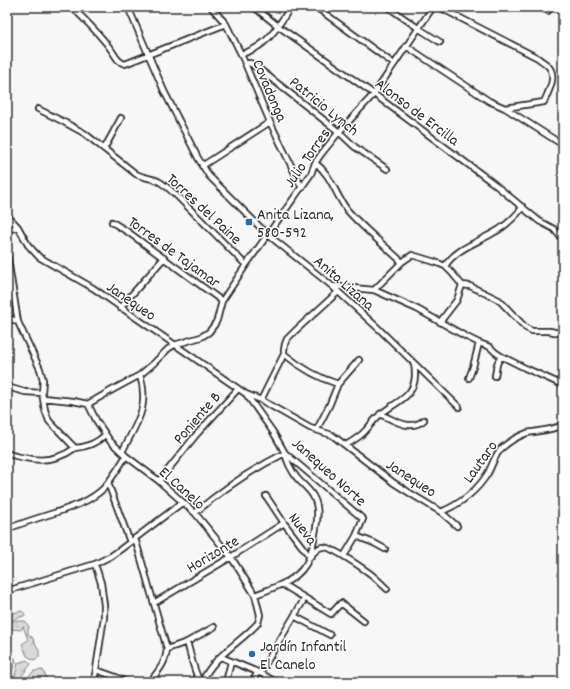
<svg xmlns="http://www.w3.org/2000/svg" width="570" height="689" font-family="Dekko,sans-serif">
<defs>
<pattern id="forest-crowns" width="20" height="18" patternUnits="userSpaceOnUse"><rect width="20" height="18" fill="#d9d9d9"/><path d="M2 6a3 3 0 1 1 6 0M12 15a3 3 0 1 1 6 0" fill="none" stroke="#bababa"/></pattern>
</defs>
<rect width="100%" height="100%" fill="#f7f7f7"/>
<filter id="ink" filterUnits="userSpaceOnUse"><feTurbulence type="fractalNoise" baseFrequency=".025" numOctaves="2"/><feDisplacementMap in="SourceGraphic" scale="8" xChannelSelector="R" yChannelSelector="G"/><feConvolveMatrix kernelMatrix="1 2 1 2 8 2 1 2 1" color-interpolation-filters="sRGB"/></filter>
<g filter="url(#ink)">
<path fill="url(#forest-crowns)" stroke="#828282" d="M22 611 26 615 10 621H25L29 627 28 630V634L32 637 39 650V657L34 660 27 656 22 644 28 640 23 626 21 630 11 629 7 625V614Z
M7 658H15L16 661 11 674 12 680 7 682Z
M27 660 31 664 17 682 15 675 18 663Z
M43 670 48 682C41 680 31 682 23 682L34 671Z"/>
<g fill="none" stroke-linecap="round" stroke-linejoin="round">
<g stroke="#2b2b2b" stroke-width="8">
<path id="street" d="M72 7C86 21 101 35 112 51 116 57 118 62 125 64L226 24
M128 7 164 91 198 158 209 176 267 234 332 286 379 329 459 407
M211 7 226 24 241 54 270 122 302 188
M254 7 278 26 374 94 493 183 539 221 554 229 563 240
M316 7 394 64
M388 7 418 28 440 42
M540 7 548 11
M406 46 489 101 505 108 544 102C548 92 558 76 548 66 546 63 541 61 538 58L439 7
M241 54C268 47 276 28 291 7
M245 64 250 63 258 68 339 132 355 147 387 169
M505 108 563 145
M38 109 62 121 84 133 136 174C144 178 151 178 158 181 164 184 169 189 174 193L246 265
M104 149 121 118
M315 163C332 175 335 195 348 211 364 229 384 245 402 262
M202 166 270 122
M7 215 18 227 28 245 39 257 93 288 246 394 273 432 285 453 363 519 356 536 344 556
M112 222 128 232 222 301
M7 230 18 227
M7 253 18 322 40 369 43 380 42 393 45 410 49 421 75 448
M445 266C456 249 476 243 493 233 505 227 514 218 523 207
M332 286 374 290 417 309 465 336 479 343 490 347 495 352 501 356 525 368 563 385
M374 290 402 262 412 255 435 262 445 266 452 273 462 285 470 286 499 300 526 328 532 331H550L563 334
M120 308 164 258
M7 317 18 322
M440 322 457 300 462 285
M284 354C300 367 318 378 338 384
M495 376 497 364 501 356
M469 378 473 367 479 343
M7 387 25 392 42 393
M246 394 261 400 310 428 332 435 394 483 413 495 441 512 457 526
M43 398 73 401 88 404 114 389 140 375 153 364 168 349 174 345 201 337 209 332 215 324 217 320 222 301 246 265 311 174 315 163 322 153 339 132 374 94 433 7
M261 400 284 354V350L285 344 287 339 295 331 338 292
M88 404 96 420 110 441 126 456 159 481 195 513 231 557 255 595 260 615 258 623C240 643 213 656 202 682
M380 414C394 420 410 432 424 420
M317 429 329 406 338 384 359 360
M346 445C353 441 361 436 366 430 371 425 375 418 381 414 395 402 414 398 415 376 415 372 415 368 414 364
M75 448C87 447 97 443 105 435
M122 452C136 424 150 408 140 375
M7 453C13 456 19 457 26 458 44 462 60 459 75 448
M159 481 196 435 238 389
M108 483 130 542
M266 496 284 523 310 557
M441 512C460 504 477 491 488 473 493 464 495 453 503 447 510 441 519 436 527 433 531 432 535 432 539 431 547 430 556 428 563 425
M195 513C223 489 253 469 285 453
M7 529C22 523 38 518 54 513 72 507 89 502 103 489 112 479 119 467 126 456
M356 536 374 543 385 549
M135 538 167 649C166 663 158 671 150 682
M310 557C313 553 317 548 322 547 329 545 361 567 368 572 375 577 381 583 387 589
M282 584 331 614 341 603 364 621
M7 591 95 564 111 556 121 549 183 502
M255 595C275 587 300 581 309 558 313 549 314 538 316 528 318 517 319 506 313 496 309 489 302 484 297 478 291 470 287 462 285 453
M154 603 231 557 284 523
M294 616 330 635
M187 642C191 655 193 669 200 682
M167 649 187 642 214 627
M221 657 260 673 276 682
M96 670 116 677 126 682
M260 673 305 598
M94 682 104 617V605L101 583 95 564
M226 682 231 662
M253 682 257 673"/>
</g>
<use href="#street" stroke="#fff" stroke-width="4.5"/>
</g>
</g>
<g fill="#1f6fb2" stroke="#fff" stroke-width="1.5">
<rect x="245" y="218" width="8" height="8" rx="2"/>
<circle cx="252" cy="654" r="4"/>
</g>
<g text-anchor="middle" stroke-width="3" stroke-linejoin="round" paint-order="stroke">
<g font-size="16" fill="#2b2b2b" stroke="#fff">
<text transform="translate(271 90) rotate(67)" y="6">Covadonga</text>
<text transform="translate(325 105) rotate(39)" y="6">Patricio Lynch</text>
<text transform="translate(418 111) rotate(37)" y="6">Alonso de Ercilla</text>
<text transform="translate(306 157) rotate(-55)" y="6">Julio Torres</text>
<text transform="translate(205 208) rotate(43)" y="6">Torres del Paine</text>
<text transform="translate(175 251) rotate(36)" y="6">Torres de Tajamar</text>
<text transform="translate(345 282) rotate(41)" y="6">Anita Lizana</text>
<text transform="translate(132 300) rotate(35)" y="6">Janequeo</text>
<text transform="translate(196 417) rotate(-49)" y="6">Poniente B</text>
<text transform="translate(479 461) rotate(-54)" y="6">Lautaro</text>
<text transform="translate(330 471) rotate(42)" y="6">Janequeo Norte</text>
<text transform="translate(412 477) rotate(33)" y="6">Janequeo</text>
<text transform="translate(183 487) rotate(42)" y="6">El Canelo</text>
<text transform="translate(304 528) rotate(53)" y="6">Nueva</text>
<text transform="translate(212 553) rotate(-31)" y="6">Horizonte</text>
</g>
<g font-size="16" fill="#2b2b2b" stroke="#fff" text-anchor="start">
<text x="257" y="219">Anita Lizana,<tspan x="257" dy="18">580-592</tspan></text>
<text x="260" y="651">Jardín Infantil<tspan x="260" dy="18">El Canelo</tspan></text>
</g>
</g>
<rect width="570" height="689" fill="none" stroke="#fff" stroke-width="24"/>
<rect x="12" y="12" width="546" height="665" fill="none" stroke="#2b2b2b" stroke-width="1.5" filter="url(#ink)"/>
</svg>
